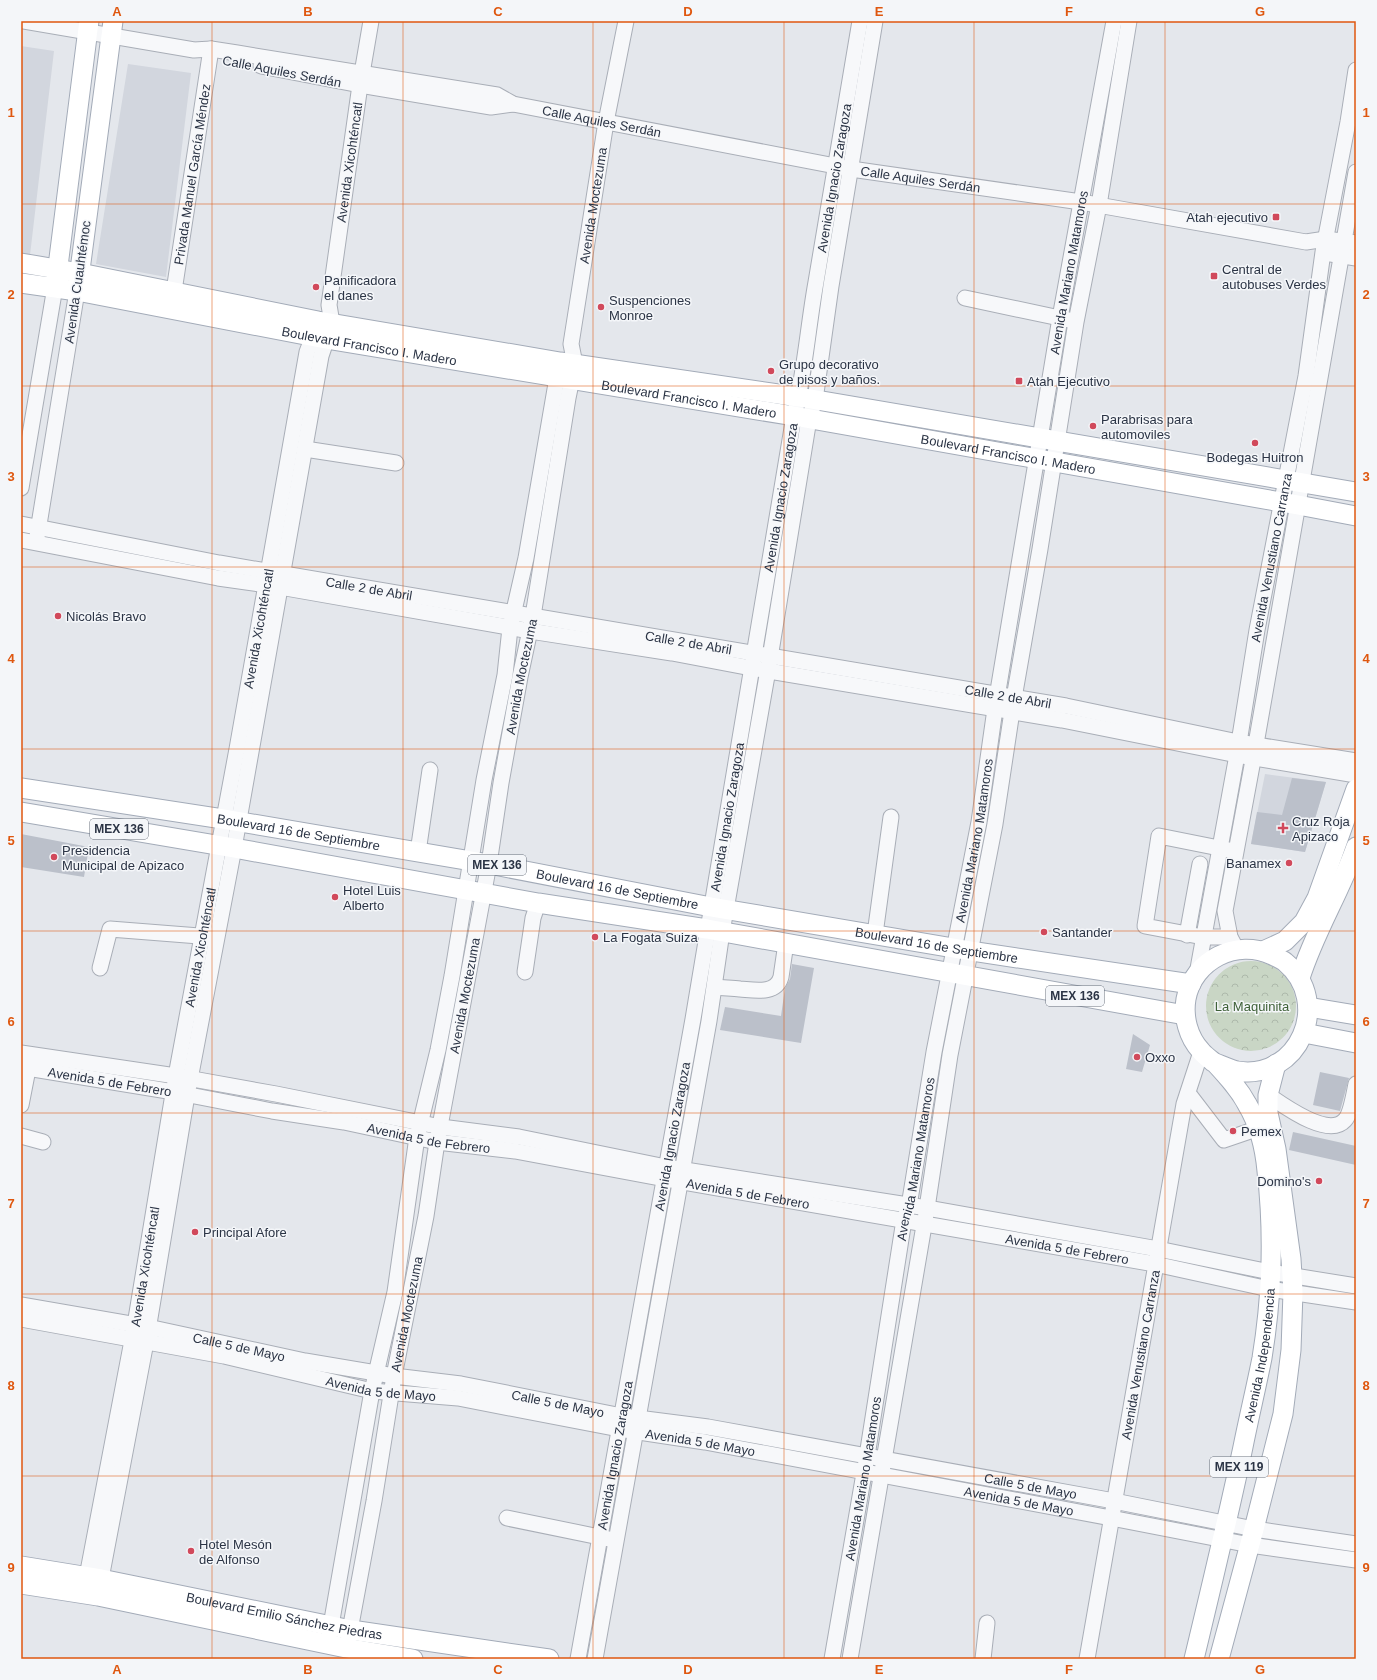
<svg xmlns="http://www.w3.org/2000/svg" width="1377" height="1680" font-family="Helvetica,sans-serif">
<defs>
<pattern id="park-crowns" width="20" height="18" patternUnits="userSpaceOnUse"><rect width="20" height="18" fill="#c9d6c5"/><path d="M2 6a3 3 0 1 1 6 0M12 15a3 3 0 1 1 6 0" fill="none" stroke="#adb8ab"/></pattern>
</defs>
<rect width="100%" height="100%" fill="#e4e7ec"/>
<path fill="#d2d6de" d="M21 46 54 51 30 255 21 253Z
M128 64 191 73 166 277 96 264Z
M1265 774 1326 782 1305 852 1251 844Z"/>
<path fill="url(#park-crowns)" d="M1206 1006a45 45 0 1 1 90 0a45 45 0 1 1-90 0Z"/>
<path fill="#bbc0ca" d="M1292 778 1326 782 1305 852 1251 844 1257 812 1282 815Z
M21 834 89 847 84 877 21 867Z
M792 964 814 968 801 1043 720 1030 725 1007 781 1016 785 988 790 979Z
M1133 1034 1150 1045 1142 1072 1126 1069Z
M1320 1072 1349 1078 1340 1111 1313 1105Z
M1293 1132 1356 1146V1165L1289 1150Z"/>
<g fill="none" stroke-linecap="round" stroke-linejoin="round">
<g stroke="#a9aeb7" stroke-width="17">
<g id="minor">
<path id="s1" d="M24 21 194 50 211 49 237 53 497 95 513 104 851 169 1081 202 1306 242 1326 239 1356 243"/>
<path d="M261 66 360 85 491 107 513 104"/>
<path d="M1331 254 1356 258"/>
<path id="s2" d="M174 291 211 49"/>
<path d="M965 298 1069 320"/>
<path d="M305 449 396 463"/>
<path d="M21 488 55 287"/>
<path id="s3" d="M21 524 219 563 1066 706 1238 742 1356 761"/>
<path d="M37 537 77 291"/>
<path d="M21 540 218 578 280 587 530 631 672 653 751 668 1062 720 1237 755 1356 775"/>
<path d="M1229 850 1159 836 1145 926 1203 937H1230"/>
<path d="M418 852 430 770"/>
<path d="M875 934 891 817"/>
<path d="M1187 935 1200 864"/>
<path d="M1237 950 1230 937 1225 911 1256 744 1356 172"/>
<path d="M100 968 110 929 212 937"/>
<path d="M525 972 533 918 538 903"/>
<path id="s4" d="M1197 974 1237 755 1257 630 1306 376 1323 252 1348 122 1356 70"/>
<path d="M715 987C723 988 732 988 740 989 754 990 776 995 781 977L786 943"/>
<path d="M21 1053 176 1076 276 1094 441 1127 519 1137 666 1167 927 1208 1158 1249 1270 1272 1356 1286"/>
<path id="s5" d="M21 1067 174 1092 272 1111 344 1122 437 1142 515 1151 665 1179 1155 1264 1269 1289 1356 1302"/>
<path d="M1188 1093 1224 1140 1268 1125"/>
<path d="M1268 1095C1283 1105 1328 1139 1345 1120 1351 1114 1354 1093 1356 1084"/>
<path d="M21 1105 30 1059"/>
<path d="M21 1136 43 1142"/>
<path id="s6" d="M21 1305 148 1327 305 1361 394 1376 461 1384 622 1416 708 1427 1114 1501 1254 1529 1356 1544"/>
<path id="s7" d="M21 1319 224 1356 372 1391 458 1398 619 1429 705 1442 1111 1518 1250 1545 1356 1560"/>
<path d="M507 1518 609 1539"/>
<path id="s8" d="M85 1587 135 1325 176 1076 237 749 307 352 317 326"/>
<path id="s9" d="M99 1589 146 1342 187 1095 234 848 321 356 332 323 329 305 360 85 371 21"/>
<path d="M329 1637 372 1391 395 1292 417 1137 438 1050 452 976 484 780 505 675 510 628 526 558 559 366"/>
<path id="s10" d="M348 1641 374 1501 394 1376 426 1216 437 1142 489 864 501 783 520 677 533 616 568 398 575 364 571 344 606 122 626 21"/>
<path id="s11" d="M578 1659 693 1019 794 416C805 372 808 326 816 282 831 195 846 108 860 21"/>
<path d="M595 1659 709 1021 722 932 768 670 809 419 815 400 831 286 875 21"/>
<path id="s12" d="M832 1659 867 1456 904 1220 909 1206 934 1052 979 822 995 709 1060 318 1114 21"/>
<path d="M850 1659 927 1208 950 1055 995 824 1014 698 1040 549 1076 322 1099 205 1129 21"/>
<path d="M983 1659 987 1623"/>
<path id="s13" d="M1087 1659 1184 1104 1201 1052"/>
</g>
</g>
<g stroke="#a3abb8" stroke-width="21">
<g id="major">
<path d="M21 263 80 273 318 321 560 362 799 397 1356 492"/>
<path d="M56 282 89 21"/>
<path id="s14" d="M21 283 77 291 326 339 794 416 1298 505 1356 516"/>
<path d="M78 285 113 21"/>
<path id="s15" d="M21 788 223 819 489 864 711 907 971 951 1191 984"/>
<path d="M21 812 234 848 538 903 707 929 1185 1015"/>
<path d="M1263 951 1285 941 1304 922 1317 898 1356 789"/>
<path d="M1300 978C1314 933 1340 892 1356 847"/>
<path d="M1308 1007 1356 1015"/>
<path d="M1304 1033 1356 1043"/>
<path id="s16" d="M21 1566 101 1579 351 1630 549 1659"/>
<path d="M21 1584 98 1596 346 1648 413 1659"/>
<path id="s17" d="M1194 1659C1211 1588 1228 1518 1243 1447 1249 1417 1256 1388 1262 1358 1272 1297 1274 1233 1267 1171 1265 1148 1259 1124 1247 1104 1239 1089 1228 1077 1216 1064 1211 1060 1205 1056 1201 1051 1188 1037 1183 1017 1186 999 1193 960 1237 938 1272 955 1276 957 1281 959 1285 962 1333 1002 1299 1081 1237 1071 1228 1069 1221 1065 1213 1062"/>
<path d="M1219 1659 1254 1529 1283 1414 1291 1350 1293 1292 1291 1259 1276 1149 1268 1113V1095L1276 1064"/>
</g>
</g>
<use href="#minor" stroke="#f7f8fa" stroke-width="15"/>
<use href="#major" stroke="#fff" stroke-width="19"/>
</g>
<path fill="none" stroke="#df570f" stroke-width="1" stroke-opacity="0.55" d="M212 21V1659M403 21V1659M593 21V1659M784 21V1659M974 21V1659M1165 21V1659M21 204H1356M21 386H1356M21 567H1356M21 749H1356M21 931H1356M21 1113H1356M21 1294H1356M21 1476H1356"/>
<g fill="#d1495b" stroke="#f4f6f9" stroke-width="1.5">
<rect x="1272" y="213" width="8" height="8" rx="2"/>
<rect x="1210" y="272" width="8" height="8" rx="2"/>
<circle cx="316" cy="287" r="4"/>
<circle cx="601" cy="307" r="4"/>
<circle cx="771" cy="371" r="4"/>
<rect x="1015" y="377" width="8" height="8" rx="2"/>
<circle cx="1093" cy="426" r="4"/>
<circle cx="1255" cy="443" r="4"/>
<circle cx="58" cy="616" r="4"/>
<path d="M1281 822h4v4h4v4h-4v4h-4v-4h-4v-4h4z"/>
<circle cx="54" cy="857" r="4"/>
<circle cx="1289" cy="863" r="4"/>
<circle cx="335" cy="897" r="4"/>
<circle cx="1044" cy="932" r="4"/>
<circle cx="595" cy="937" r="4"/>
<circle cx="1137" cy="1057" r="4"/>
<circle cx="1233" cy="1131" r="4"/>
<circle cx="1319" cy="1181" r="4"/>
<circle cx="195" cy="1232" r="4"/>
<circle cx="191" cy="1551" r="4"/>
</g>
<g text-anchor="middle" stroke-width="3" stroke-linejoin="round" paint-order="stroke">
<g fill="#f4f6f9" stroke="#676e7b" stroke-width="1">
<rect x="90" y="819" width="58" height="20" rx="3"/>
<rect x="468" y="855" width="58" height="20" rx="3"/>
<rect x="1046" y="986" width="58" height="20" rx="3"/>
<rect x="1210" y="1457" width="58" height="20" rx="3"/>
</g>
<g font-size="12" font-weight="bold" fill="#2b3445">
<text x="119" y="833">MEX 136</text>
<text x="497" y="869">MEX 136</text>
<text x="1075" y="1000">MEX 136</text>
<text x="1239" y="1471">MEX 119</text>
</g>
<g font-size="13" fill="#2b3445" stroke="#f4f6f9">
<text transform="translate(282 71) rotate(11)" y="5">Calle Aquiles Serdán</text>
<text dy="5" stroke="none"><textPath href="#s1" startOffset="588">Calle Aquiles Serdán</textPath></text>
<text dy="5" stroke="none"><textPath href="#s9" startOffset="1450">Avenida Xicohténcatl</textPath></text>
<text dy="5" stroke="none"><textPath href="#s2" startOffset="118">Privada Manuel García Méndez</textPath></text>
<text dy="5" stroke="none"><textPath href="#s11" startOffset="1503">Avenida Ignacio Zaragoza</textPath></text>
<text dy="5" stroke="none"><textPath href="#s1" startOffset="912">Calle Aquiles Serdán</textPath></text>
<text dy="5" stroke="none"><textPath href="#s10" startOffset="1458">Avenida Moctezuma</textPath></text>
<text dy="5" stroke="none"><textPath href="#s12" startOffset="1407">Avenida Mariano Matamoros</textPath></text>
<text transform="translate(77 282) rotate(-82)" y="5">Avenida Cuauhtémoc</text>
<text dy="5" stroke="none"><textPath href="#s14" startOffset="354">Boulevard Francisco I. Madero</textPath></text>
<text dy="5" stroke="none"><textPath href="#s14" startOffset="678">Boulevard Francisco I. Madero</textPath></text>
<text dy="5" stroke="none"><textPath href="#s14" startOffset="1002">Boulevard Francisco I. Madero</textPath></text>
<text dy="5" stroke="none"><textPath href="#s11" startOffset="1179">Avenida Ignacio Zaragoza</textPath></text>
<text dy="5" stroke="none"><textPath href="#s4" startOffset="423">Avenida Venustiano Carranza</textPath></text>
<text dy="5" stroke="none"><textPath href="#s3" startOffset="354">Calle 2 de Abril</textPath></text>
<text dy="5" stroke="none"><textPath href="#s8" startOffset="974">Avenida Xicohténcatl</textPath></text>
<text dy="5" stroke="none"><textPath href="#s3" startOffset="678">Calle 2 de Abril</textPath></text>
<text dy="5" stroke="none"><textPath href="#s10" startOffset="980">Avenida Moctezuma</textPath></text>
<text dy="5" stroke="none"><textPath href="#s3" startOffset="1002">Calle 2 de Abril</textPath></text>
<text dy="5" stroke="none"><textPath href="#s11" startOffset="855">Avenida Ignacio Zaragoza</textPath></text>
<text dy="5" stroke="none"><textPath href="#s15" startOffset="281">Boulevard 16 de Septiembre</textPath></text>
<text dy="5" stroke="none"><textPath href="#s12" startOffset="831">Avenida Mariano Matamoros</textPath></text>
<text dy="5" stroke="none"><textPath href="#s15" startOffset="605">Boulevard 16 de Septiembre</textPath></text>
<text dy="5" stroke="none"><textPath href="#s15" startOffset="929">Boulevard 16 de Septiembre</textPath></text>
<text dy="5" stroke="none"><textPath href="#s8" startOffset="650">Avenida Xicohténcatl</textPath></text>
<text dy="5" stroke="none"><textPath href="#s10" startOffset="656">Avenida Moctezuma</textPath></text>
<text dy="5" stroke="none"><textPath href="#s5" startOffset="90">Avenida 5 de Febrero</textPath></text>
<text dy="5" stroke="none"><textPath href="#s11" startOffset="531">Avenida Ignacio Zaragoza</textPath></text>
<text dy="5" stroke="none"><textPath href="#s5" startOffset="414">Avenida 5 de Febrero</textPath></text>
<text dy="5" stroke="none"><textPath href="#s12" startOffset="507">Avenida Mariano Matamoros</textPath></text>
<text dy="5" stroke="none"><textPath href="#s5" startOffset="738">Avenida 5 de Febrero</textPath></text>
<text dy="5" stroke="none"><textPath href="#s5" startOffset="1062">Avenida 5 de Febrero</textPath></text>
<text dy="5" stroke="none"><textPath href="#s8" startOffset="326">Avenida Xicohténcatl</textPath></text>
<text dy="5" stroke="none"><textPath href="#s10" startOffset="332">Avenida Moctezuma</textPath></text>
<text dy="5" stroke="none"><textPath href="#s6" startOffset="222">Calle 5 de Mayo</textPath></text>
<text dy="5" stroke="none"><textPath href="#s13" startOffset="309">Avenida Venustiano Carranza</textPath></text>
<text dy="5" stroke="none"><textPath href="#s17" startOffset="311">Avenida Independencia</textPath></text>
<text dy="5" stroke="none"><textPath href="#s7" startOffset="367">Avenida 5 de Mayo</textPath></text>
<text dy="5" stroke="none"><textPath href="#s6" startOffset="546">Calle 5 de Mayo</textPath></text>
<text dy="5" stroke="none"><textPath href="#s7" startOffset="691">Avenida 5 de Mayo</textPath></text>
<text dy="5" stroke="none"><textPath href="#s11" startOffset="207">Avenida Ignacio Zaragoza</textPath></text>
<text dy="5" stroke="none"><textPath href="#s12" startOffset="183">Avenida Mariano Matamoros</textPath></text>
<text dy="5" stroke="none"><textPath href="#s6" startOffset="1026">Calle 5 de Mayo</textPath></text>
<text dy="5" stroke="none"><textPath href="#s7" startOffset="1015">Avenida 5 de Mayo</textPath></text>
<text dy="5" stroke="none"><textPath href="#s16" startOffset="268">Boulevard Emilio Sánchez Piedras</textPath></text>
</g>
<g font-size="13" fill="#2b3445" stroke="#f4f6f9" text-anchor="start">
<text x="1268" y="222" text-anchor="end">Atah ejecutivo</text>
<text x="1222" y="274">Central de<tspan x="1222" dy="15">autobuses Verdes</tspan></text>
<text x="324" y="285">Panificadora<tspan x="324" dy="15">el danes</tspan></text>
<text x="609" y="305">Suspenciones<tspan x="609" dy="15">Monroe</tspan></text>
<text x="779" y="369">Grupo decorativo<tspan x="779" dy="15">de pisos y baños.</tspan></text>
<text x="1027" y="386">Atah Ejecutivo</text>
<text x="1101" y="424">Parabrisas para<tspan x="1101" dy="15">automoviles</tspan></text>
<text x="1255" y="462" text-anchor="middle">Bodegas Huitron</text>
<text x="66" y="621">Nicolás Bravo</text>
<text x="1292" y="826">Cruz Roja<tspan x="1292" dy="15">Apizaco</tspan></text>
<text x="62" y="855">Presidencia<tspan x="62" dy="15">Municipal de Apizaco</tspan></text>
<text x="1281" y="868" text-anchor="end">Banamex</text>
<text x="343" y="895">Hotel Luis<tspan x="343" dy="15">Alberto</tspan></text>
<text x="1052" y="937">Santander</text>
<text x="603" y="942">La Fogata Suiza</text>
<text x="1145" y="1062">Oxxo</text>
<text x="1241" y="1136">Pemex</text>
<text x="1311" y="1186" text-anchor="end">Domino's</text>
<text x="203" y="1237">Principal Afore</text>
<text x="199" y="1549">Hotel Mesón<tspan x="199" dy="15">de Alfonso</tspan></text>
</g>
<g font-size="13" fill="#3f6138" stroke="#f4f6f9">
<text x="1252" y="1011">La Maquinita</text>
</g>
</g>
<rect width="1377" height="1680" fill="none" stroke="#f4f6f9" stroke-width="44"/>
<rect x="22" y="22" width="1333" height="1636" fill="none" stroke="#df570f" stroke-width="1.5"/>
<g font-size="13" text-anchor="middle" font-weight="bold" fill="#df570f">
<text x="117" y="16">A</text>
<text x="308" y="16">B</text>
<text x="498" y="16">C</text>
<text x="688" y="16">D</text>
<text x="879" y="16">E</text>
<text x="1069" y="16">F</text>
<text x="1260" y="16">G</text>
<text x="11" y="117">1</text>
<text x="1366" y="117">1</text>
<text x="11" y="299">2</text>
<text x="1366" y="299">2</text>
<text x="11" y="481">3</text>
<text x="1366" y="481">3</text>
<text x="11" y="663">4</text>
<text x="1366" y="663">4</text>
<text x="11" y="845">5</text>
<text x="1366" y="845">5</text>
<text x="11" y="1026">6</text>
<text x="1366" y="1026">6</text>
<text x="11" y="1208">7</text>
<text x="1366" y="1208">7</text>
<text x="11" y="1390">8</text>
<text x="1366" y="1390">8</text>
<text x="11" y="1572">9</text>
<text x="1366" y="1572">9</text>
<text x="117" y="1674">A</text>
<text x="308" y="1674">B</text>
<text x="498" y="1674">C</text>
<text x="688" y="1674">D</text>
<text x="879" y="1674">E</text>
<text x="1069" y="1674">F</text>
<text x="1260" y="1674">G</text>
</g>
</svg>
